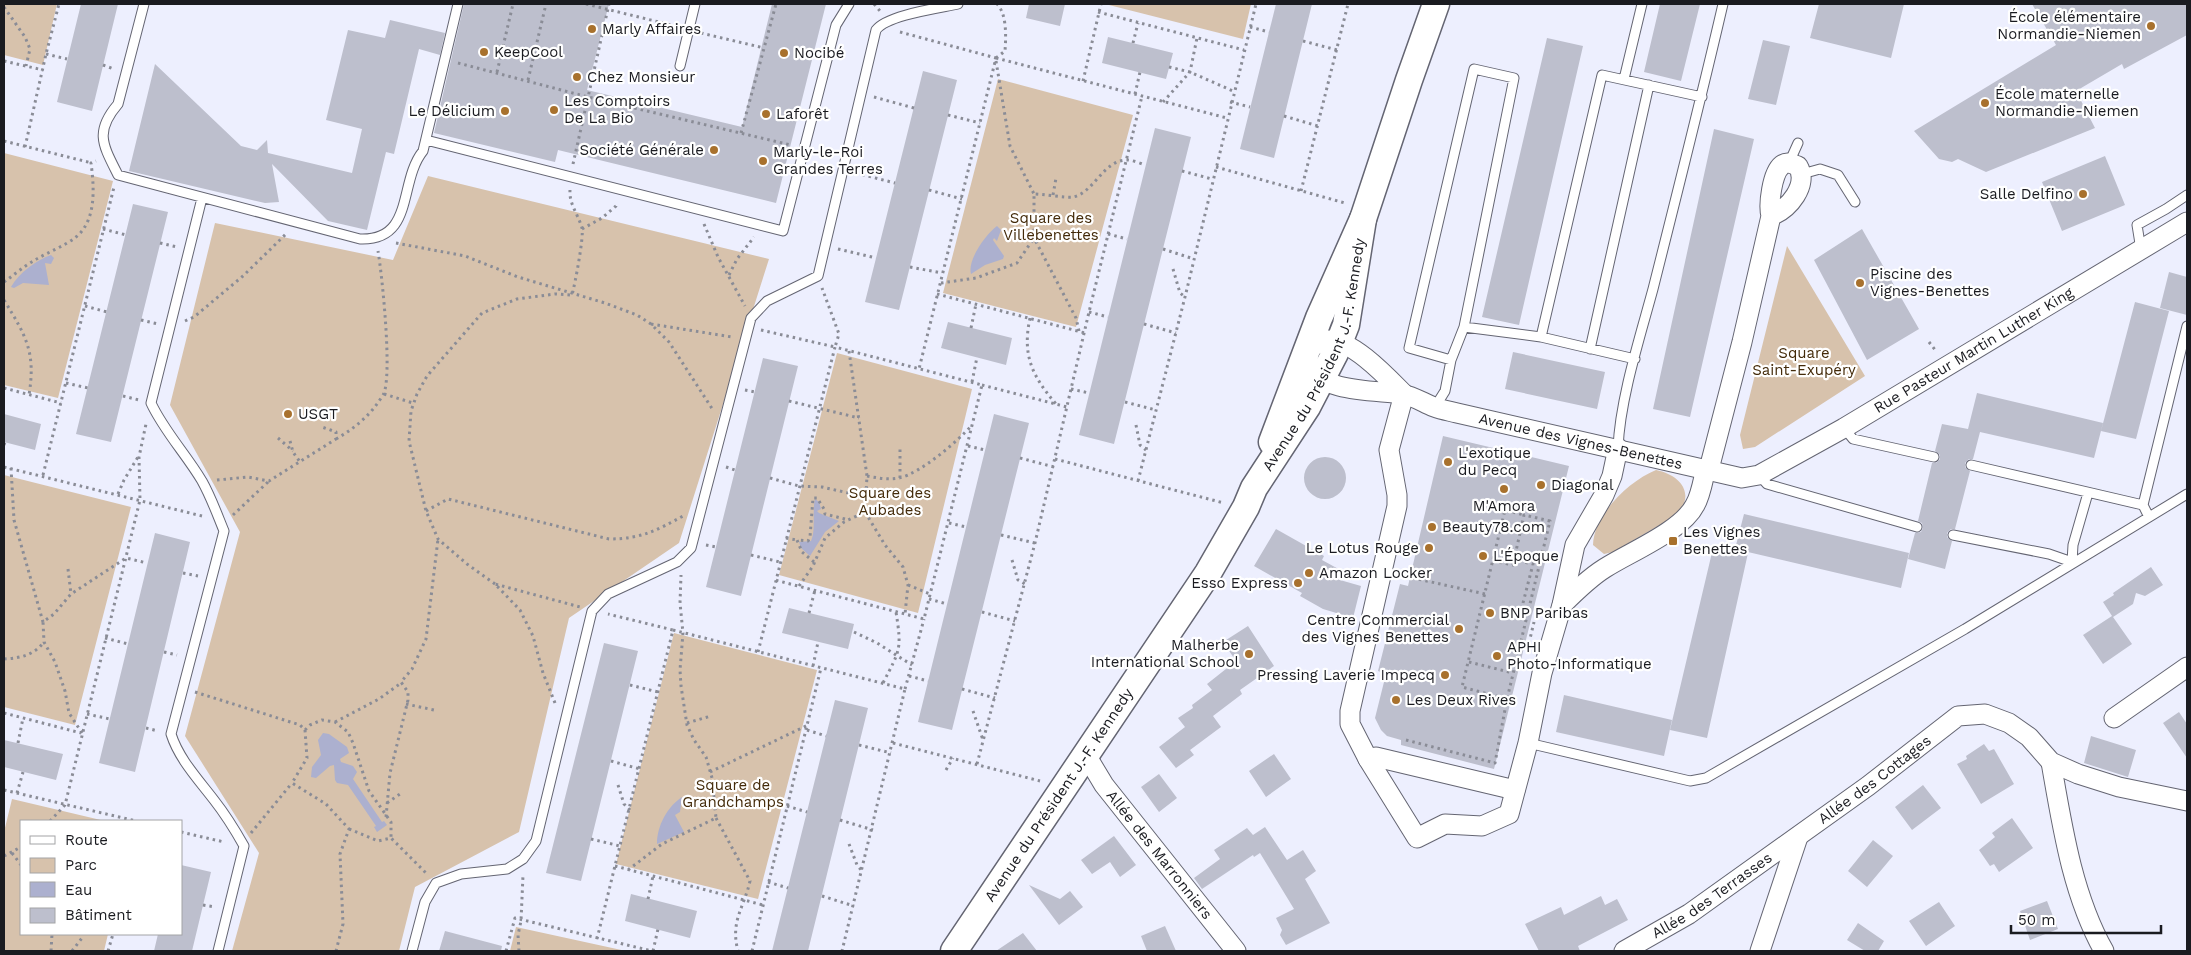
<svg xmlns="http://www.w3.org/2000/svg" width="2191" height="955" font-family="'Work Sans',sans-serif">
<rect width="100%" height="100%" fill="#edeffe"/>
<path fill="#d7c2ac" d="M4 4H57L43 65 4 55Z
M1105 4H1251L1243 39Z
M998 79 1133 115 1076 327 943 293Z
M4 153 113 181 58 398 4 385Z
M428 176 769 259 679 543 569 618 519 832 415 887 399 951H232L259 853 185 736 240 532 170 405 215 223 393 260Z
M1787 246 1865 376 1755 447 1743 449 1740 435Z
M837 353 972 389 918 613 779 575Z
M1656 470C1680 475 1696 493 1677 515L1613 552 1604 554 1593 545C1594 514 1629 481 1656 470Z
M4 475 131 507 75 725 4 707Z
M674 633 817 670 758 899 616 864Z
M12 799 105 821H21V934H108L104 951H4V832Z
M516 927 626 951H510Z"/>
<path fill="#acb0cf" d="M997 226 1001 230 997 241 994 238 993 240 1004 256 1003 259 985 265 971 274C967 260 986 234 997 226Z
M51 255 54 258 51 264 45 263 49 285 23 283 14 288 11 287C19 273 36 260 51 255Z
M815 499 819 502 821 509 817 511 819 513 839 521 825 532 810 556 801 548 799 542 811 541C816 530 812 512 815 499Z
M323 733 329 734 347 747 349 753 340 759 341 762 353 766 357 772 353 779 382 822 384 821 387 825 377 832 374 827 376 826 348 785 337 783 335 780 334 765 330 766 316 778 311 777 312 767 321 755 318 740Z
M682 797 680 812 675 815 684 832 657 844C657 826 667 807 682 797Z"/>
<path fill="#bdbfcd" d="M81 4H118L92 111 57 102Z
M464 4H609L587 90 742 127 772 4H826L776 203 558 150 555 162 434 133Z
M1029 4H1065L1060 26 1026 18Z
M1276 4H1312L1274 158 1240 149Z
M1660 4H1700L1681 81 1644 72Z
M1819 4H1904L1891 58 1810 38Z
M2032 4H2187V35L2124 69 2122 64 2076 91 2095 128 1986 172 1958 159 1952 162 1939 159 1914 131 2056 45Z
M390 20 445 33 440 55 419 49 394 154 386 152 367 230 328 221 272 164 279 202 265 203 129 171 155 64 241 146 257 150 267 140 268 153 352 173 362 129 326 120 348 30 385 38Z
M1108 37 1173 53 1166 79 1102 63Z
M1547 38 1583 46 1519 325 1482 317Z
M1763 40 1790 46 1776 105 1748 99Z
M923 71 957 80 899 310 865 302Z
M1155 128 1191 137 1114 444 1079 435Z
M1714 129 1754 139 1690 417 1653 409Z
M2105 156 2125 205 2062 231 2042 182Z
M133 204 168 212 111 442 76 434Z
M1862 229 1919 329 1867 360 1814 260Z
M2169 272 2187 277V315L2160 308Z
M2135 302 2169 311 2136 439 2101 431Z
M948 322 1012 338 1006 365 941 348Z
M1513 352 1605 372 1597 409 1505 389Z
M763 358 798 366 741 596 706 587Z
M1977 393 2103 423 2094 458 1980 432 1973 459H1969L1965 463V467L1970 471 1955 529H1951L1947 533V537L1952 541 1945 569 1908 559 1915 533 1921 532 1923 528 1922 523 1918 521 1932 463H1936L1940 459V455L1935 451 1942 424 1968 429Z
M4 414 41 424 35 450 4 442Z
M994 414 1029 423 952 730 918 722Z
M1443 436 1569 466 1494 769 1401 745V740L1387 736 1381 730 1375 718 1386 674 1378 671 1400 584 1408 586Z
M1304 478a21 21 0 1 1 42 0a21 21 0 1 1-42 0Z
M1744 514 1909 553 1901 588 1735 549Z
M1276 529 1324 556 1322 560 1344 572 1340 580 1361 586 1353 618 1323 609 1300 596 1302 593 1254 566Z
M155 533 190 542 135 772 99 763Z
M1714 544 1748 553 1707 738 1670 730Z
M2151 567 2163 585 2145 596 2136 593 2133 604 2113 617 2132 644 2103 664 2083 635 2112 616 2103 602 2114 595 2113 593Z
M789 608 854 624 848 649 782 633Z
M1248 626 1274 666 1240 690 1242 694 1213 716 1221 727 1190 750 1194 755 1176 768 1159 747 1185 727 1178 718 1193 708 1192 705 1212 690 1207 684 1236 661 1223 642Z
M604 643 638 651 581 881 546 873Z
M1564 695 1672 720 1664 756 1556 732Z
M835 700 868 708 808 951H772Z
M2179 712 2187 724V758L2163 723Z
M2091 736 2136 750 2128 777 2084 763Z
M4 740 63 754 56 780 4 767Z
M1984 744 1989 751 1994 749 2014 784 1981 804 1957 764 1967 759 1966 756Z
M1274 754 1291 779 1266 797 1249 771Z
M1159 774 1177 798 1159 812 1141 787Z
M1923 785 1941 808 1912 830 1895 807Z
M2012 818 2033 848 1999 872 1994 864 1990 866 1979 850 1995 837 1992 833Z
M1265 827 1287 860 1303 850 1316 871 1305 879 1330 923 1286 945 1280 935 1282 930 1276 918 1294 909 1260 853 1254 857 1253 855 1202 889 1194 878 1220 859 1214 850 1247 828 1253 835Z
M1114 836 1136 865 1120 877 1110 862 1092 874 1081 860Z
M1873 840 1893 856 1867 887 1848 871Z
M181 865 211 872 192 951H154L158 934H181Z
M1029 885 1060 899 1070 891 1083 907 1059 925Z
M631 894 697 911 690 938 625 921Z
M1601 896 1605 905 1617 899 1628 920 1578 946 1580 951H1539L1525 924 1561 907 1564 915Z
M2047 901 2058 929 2030 940 2020 911Z
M1939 902 1955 926 1926 946 1909 921Z
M1858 923 1884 941 1878 951H1865L1847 940Z
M1165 926 1176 951H1147L1141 936Z
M445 931 502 946 501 951H439Z
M1023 933 1037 951H996Z"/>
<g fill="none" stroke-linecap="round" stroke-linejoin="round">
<g stroke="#646572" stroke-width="11">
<path id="service" d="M144 4 118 104C94 132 103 145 118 175L360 239C415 241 398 182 423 151L458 4
M680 66 695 4
M1624 79 1642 4
M426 140 783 231 836 25 849 4
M1789 163 1798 143
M1802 174 1820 169 1838 175 1855 202
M202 198 151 403C164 431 186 454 202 481 211 497 217 514 224 531L171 734C179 759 198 779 214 800 225 814 235 830 244 846L218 951
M2141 250 2137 225 2166 209 2187 195
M1464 327 1541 337
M1590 349 1649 85
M1635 359 1541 337 1602 75 1702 97
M1435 407 1445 391 1451 360 1464 327 1514 78 1474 69 1409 348 1451 360
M1844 428 1853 439 1934 457
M1618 448C1620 399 1640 337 1653 289 1677 194 1701 99 1723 4
M1971 465 2143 505 2149 517
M1759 475 1767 484 1917 527
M2143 505 2187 326
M1953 535 2049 554 2072 562 2073 545 2088 493
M1528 743 1690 781 1706 778 1965 629 2187 494
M412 951 425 902 436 883 461 874 507 869 523 859 536 841 592 611 608 594 677 562 691 548 751 318 767 301 818 276 876 30C887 15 940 8 958 4"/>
</g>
<g stroke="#646572" stroke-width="21">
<g id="minor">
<path id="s1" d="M1404 394C1388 378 1353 340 1328 340 1320 341 1314 346 1307 350 1308 355 1308 361 1310 366 1321 393 1378 390 1402 394 1413 396 1424 403 1434 407 1442 410 1449 411 1457 413L1742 478 1759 475 1844 428 2187 222"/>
<path d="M1404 394 1389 450 1397 495V506L1350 711V724L1368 759 1417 838 1445 824 1482 826 1509 814 1528 743 1542 673 1562 605 1575 545 1604 495 1612 476 1618 448"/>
<path d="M1709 469 1742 342 1771 216C1768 205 1772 173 1782 165 1787 161 1792 164 1798 166 1809 185 1789 209 1771 216"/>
<path d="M1562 605C1575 592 1589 578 1605 568 1630 552 1682 531 1695 505 1701 495 1703 480 1706 468"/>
<path d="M2114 718 2187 667"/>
<path id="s2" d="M1086 755 1104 785 1236 951"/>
<path d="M1368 759 1376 757 1515 790"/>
<path d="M2051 762C2062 825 2072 894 2104 951"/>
<path id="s3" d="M1624 951 1689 914 1868 786 1958 716 1985 714 2009 723 2029 737 2051 762 2078 774 2119 787 2187 801"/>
<path d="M1760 951 1798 837"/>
</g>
</g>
<g stroke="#646572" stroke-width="29">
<g id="secondary">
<path d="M1272 442 1319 318 1363 219 1409 80 1436 4"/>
<path id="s4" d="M954 951 1208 573 1246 507 1254 488 1307 407 1335 353 1346 325 1363 219"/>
</g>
</g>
<path stroke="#8a8c96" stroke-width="3" stroke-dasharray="2.5 4" stroke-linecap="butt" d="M586 4 675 26
M874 4 880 11
M4 7 25 37 30 49 26 66
M1098 12 1244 50
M1250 27 1269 32
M900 32 996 58 919 369
M701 33 764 48
M1303 41 1337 50
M1133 43 1138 23
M46 54 67 59
M996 58 1227 118
M996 58 1005 51C1006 37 1007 14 997 4
M4 61 43 70
M996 61 1010 146 1034 194
M458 63 588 97 791 145
M103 65 114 69
M1169 67 1190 72 1233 91
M497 72 513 4
M528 80 546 4
M1083 81 1101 4
M1135 94 1140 72
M874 97 914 108
M1163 102 1190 72 1197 38
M1230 102 1250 107
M948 115 980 123
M1284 116 1318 126
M741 133 776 4
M4 141 92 163
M25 147 46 54 59 4
M817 152 833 156
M573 164 609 4
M1216 167 1345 203
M1182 171 1212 179
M856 173 895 183
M929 190 962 199
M1301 191 1348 4
M1053 195 1056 178
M704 224 718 257 745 306
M103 229 126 235
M582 229 602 218 616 206 617 202
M1108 234 1127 239
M160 243 177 247
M396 243 465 256 518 277 605 303 637 315 651 324 669 342 713 410
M838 249 876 258
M1163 249 1194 259
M910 267 942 273
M1173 269 1180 293 1185 297
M729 275 737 259 754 237
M4 282C14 275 24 266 35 260 48 252 65 246 76 237 97 220 94 186 91 163L96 161
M941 283 976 278 1017 263 1034 238
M937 294 1085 333
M4 300C26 336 36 352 29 395
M85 306 107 312
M1089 312 1108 317
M1030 318C1022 355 1032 376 1056 404
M141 320 158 324
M185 321 194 317 243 276 286 234
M651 324 732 337
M1144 324 1176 333
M971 328 976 304
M761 330 835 347 839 334 822 288
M1079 331 1076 318 1034 238V194C1043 194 1065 198 1073 197 1094 193 1103 160 1127 160 1132 160 1140 163 1145 165
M1929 342 1936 351
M849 351 867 476 865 512 885 545 903 567 908 585 905 614
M972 382 977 357
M66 383 88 388
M982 385 1067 407
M4 388 61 403
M1071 389 1089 393
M745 390 755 392
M384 394 413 403
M123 396 139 400
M789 401 859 418
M1125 402 1156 410
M1136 425 1140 445 1146 450
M278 438 293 451
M336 439C355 428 371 415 383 395 393 379 382 274 378 251
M290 441 293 452 300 462
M4 445 5 442
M968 446 985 450
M1020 458 1054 467
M1055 459 1224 503
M4 467 202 516
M726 467 735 470
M11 468 14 520 43 622
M43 475 114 187
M867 476C878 478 888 480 899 478 921 473 957 442 972 425
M770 478 799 486 822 487 866 497
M900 478V449
M217 480 248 477 269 481 336 439V432L322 427
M1138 481 1185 297 1256 4
M118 494 124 480 138 457
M426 511 448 499 609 539C642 539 657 530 685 515
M233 515 269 481
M949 523 966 527
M1001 535 1035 543
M786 538 797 540
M706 545 716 547
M751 555 780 562
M1012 560 1018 580 1025 584
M1493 561 1513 565 1514 560
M814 562 802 552 797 540 808 541 810 537 813 498H817L824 509 825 514 849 520
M68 569 71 594
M183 573 198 576
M1400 575 1485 594
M495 584 467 564 438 539 426 511 409 441 411 411 417 394 427 376 482 313 517 299 555 294 572 295C575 284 584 237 582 228 578 214 569 204 570 190
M908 585 930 594
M799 586 813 566 825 538 844 522 865 512
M929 599 947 604
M1523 603 1533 564 1514 560 1524 515 1550 521 1507 699 1462 687 1505 510 1524 515
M982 612 1015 621
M809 613 815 590
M673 630 905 689 842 951
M854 632 877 643 912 665
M105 638 128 644
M1529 643 1534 622
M164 652 177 655
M758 652 835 347 982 385 924 619 775 580
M4 659C21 658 34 655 44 642
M1469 662 1513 673
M813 666 818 642
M909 676 928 681
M883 683C900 650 902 650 896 612
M630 685 658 692
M905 689 924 619
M962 689 995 698
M195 692 300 725 305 730 307 758 292 783 326 804 349 829 340 854 343 924 336 951
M555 703 543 673 533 636 520 610 495 584 580 607
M406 704 434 710
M973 711 983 740
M4 713 81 733
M87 714 110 719
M335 722 379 699 401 683
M687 723 711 716
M146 728 158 731
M305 730 310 725 322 720 335 722 348 732 353 743 369 791 391 822V838
M807 730 826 736
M82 733 69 713 65 691 55 662 44 642 43 622 54 614 71 594 126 558 147 563
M1406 740 1495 763 1507 699
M18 743 23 718
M893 743 1040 781
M859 745 891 753
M611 761 640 769
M977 764 1035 543 1089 312 1142 96
M946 770 953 758
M710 772 808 725
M618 785 624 804 630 810
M4 790 136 821
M17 793 23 772
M387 803 400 794
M787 806 807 812
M386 817 390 773 408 700V692L401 682 412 669 426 639 438 539
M716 818 750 881C744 908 730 921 738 951
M840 820 873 830
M50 821 65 805 140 500 139 457 146 424
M349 829 378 841 391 838 427 874
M181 832 224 842
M251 833 292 783
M591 839 620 846
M849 844 857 865 862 871
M12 853 21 865
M4 856 21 847
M615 866 763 905
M628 870 662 844 716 818 712 778 706 757 694 740 687 725 681 686 680 670 683 633 680 603 681 575
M768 882 788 888
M822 896 854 906
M648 899 653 876
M203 905 215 907
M597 939 673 630 608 614
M51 951 52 934
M72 951 82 938
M108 951 113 934
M506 951 515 918 652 951
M519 951 518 935 521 921 523 875
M653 951 658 929
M752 951 821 668"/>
<use href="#service" stroke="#fff" stroke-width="9"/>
<use href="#minor" stroke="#fff" stroke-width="19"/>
<use href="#secondary" stroke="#fff" stroke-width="26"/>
</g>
<g fill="#a8712d" stroke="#fff" stroke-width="2">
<circle cx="2151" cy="26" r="5"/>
<circle cx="592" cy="29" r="5"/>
<circle cx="484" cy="52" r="5"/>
<circle cx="784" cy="53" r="5"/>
<circle cx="577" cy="77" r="5"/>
<circle cx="1985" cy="103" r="5"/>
<circle cx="554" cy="110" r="5"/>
<circle cx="505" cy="111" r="5"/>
<circle cx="766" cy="114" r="5"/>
<circle cx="714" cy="150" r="5"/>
<circle cx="763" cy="161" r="5"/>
<circle cx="2083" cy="194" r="5"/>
<circle cx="1860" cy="283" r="5"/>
<circle cx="288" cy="414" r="5"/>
<circle cx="1448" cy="462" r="5"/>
<circle cx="1541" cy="485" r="5"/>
<circle cx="1504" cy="489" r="5"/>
<circle cx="1432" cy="527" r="5"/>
<rect x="1668" y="536" width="10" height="10" rx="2.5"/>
<circle cx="1429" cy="548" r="5"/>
<circle cx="1483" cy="556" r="5"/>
<circle cx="1309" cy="573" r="5"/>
<circle cx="1298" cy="583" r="5"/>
<circle cx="1490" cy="613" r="5"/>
<circle cx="1459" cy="629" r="5"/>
<circle cx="1249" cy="654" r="5"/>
<circle cx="1497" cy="656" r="5"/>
<circle cx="1445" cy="675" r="5"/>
<circle cx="1396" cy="700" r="5"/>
</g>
<g text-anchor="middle" stroke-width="4.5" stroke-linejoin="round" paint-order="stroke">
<g font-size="15" fill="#1a1b20" stroke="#fff" text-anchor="start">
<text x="2141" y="22" text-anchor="end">École élémentaire<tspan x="2141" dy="17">Normandie-Niemen</tspan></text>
<text x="602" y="34">Marly Affaires</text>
<text x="494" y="57">KeepCool</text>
<text x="794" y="58">Nocibé</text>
<text x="587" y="82">Chez Monsieur</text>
<text x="1995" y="99">École maternelle<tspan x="1995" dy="17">Normandie-Niemen</tspan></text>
<text x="564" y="106">Les Comptoirs<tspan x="564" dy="17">De La Bio</tspan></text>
<text x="495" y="116" text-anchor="end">Le Délicium</text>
<text x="776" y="119">Laforêt</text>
<text x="704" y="155" text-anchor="end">Société Générale</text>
<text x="773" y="157">Marly-le-Roi<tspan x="773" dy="17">Grandes Terres</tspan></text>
<text x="2073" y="199" text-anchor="end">Salle Delfino</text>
<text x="1870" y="279">Piscine des<tspan x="1870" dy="17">Vignes-Benettes</tspan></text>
<text x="298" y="419">USGT</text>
<text x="1458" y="458">L'exotique<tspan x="1458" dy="17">du Pecq</tspan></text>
<text x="1551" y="490">Diagonal</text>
<text x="1504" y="511" text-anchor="middle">M'Amora</text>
<text x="1442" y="532">Beauty78.com</text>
<text x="1683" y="537">Les Vignes<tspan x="1683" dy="17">Benettes</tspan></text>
<text x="1419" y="553" text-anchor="end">Le Lotus Rouge</text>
<text x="1493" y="561">L'Époque</text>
<text x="1319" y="578">Amazon Locker</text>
<text x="1288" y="588" text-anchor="end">Esso Express</text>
<text x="1500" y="618">BNP Paribas</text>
<text x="1449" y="625" text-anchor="end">Centre Commercial<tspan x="1449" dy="17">des Vignes Benettes</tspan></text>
<text x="1239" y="650" text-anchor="end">Malherbe<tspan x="1239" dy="17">International School</tspan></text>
<text x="1507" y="652">APHI<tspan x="1507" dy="17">Photo-Informatique</tspan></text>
<text x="1435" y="680" text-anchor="end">Pressing Laverie Impecq</text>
<text x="1406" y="705">Les Deux Rives</text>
</g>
<g font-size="15" fill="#432a09" stroke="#fff">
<text x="1051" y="223">Square des<tspan x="1051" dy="17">Villebenettes</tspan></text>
<text x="1804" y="358">Square<tspan x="1804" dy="17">Saint-Exupéry</tspan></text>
<text x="890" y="498">Square des<tspan x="890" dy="17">Aubades</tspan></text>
<text x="733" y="790">Square de<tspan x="733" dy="17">Grandchamps</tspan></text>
</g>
<g font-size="15" fill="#1a1b20" stroke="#fff">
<text dy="5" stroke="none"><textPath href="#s1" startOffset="851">Rue Pasteur Martin Luther King</textPath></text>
<text dy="5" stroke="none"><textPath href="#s4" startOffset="701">Avenue du Président J.-F. Kennedy</textPath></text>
<text dy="5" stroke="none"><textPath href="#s1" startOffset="420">Avenue des Vignes-Benettes</textPath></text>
<text dy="5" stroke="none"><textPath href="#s3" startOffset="304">Allée des Cottages</textPath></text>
<text dy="5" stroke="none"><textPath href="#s4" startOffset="188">Avenue du Président J.-F. Kennedy</textPath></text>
<text dy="5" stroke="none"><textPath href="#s2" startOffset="124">Allée des Marronniers</textPath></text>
<text dy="5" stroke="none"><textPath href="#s3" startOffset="104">Allée des Terrasses</textPath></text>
</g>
</g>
<rect width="2191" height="955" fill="none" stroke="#1a1b20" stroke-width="10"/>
<rect x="20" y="820" width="162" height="115" fill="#ffffff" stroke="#a3a4a6"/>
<rect x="30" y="836" width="25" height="8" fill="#ffffff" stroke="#a3a4a6"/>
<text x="65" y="845" font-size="15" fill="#1a1b20">Route</text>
<rect x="30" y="858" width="25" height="15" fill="#d7c2ac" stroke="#a3a4a6"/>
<text x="65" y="870" font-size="15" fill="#1a1b20">Parc</text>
<rect x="30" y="882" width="25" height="15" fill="#acb0cf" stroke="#a3a4a6"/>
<text x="65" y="895" font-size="15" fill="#1a1b20">Eau</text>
<rect x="30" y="908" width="25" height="15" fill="#bdbfcd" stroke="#a3a4a6"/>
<text x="65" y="920" font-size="15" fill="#1a1b20">Bâtiment</text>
<path d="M2011 925v8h150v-8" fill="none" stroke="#1a1b20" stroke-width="2.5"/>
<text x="2018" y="925" font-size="15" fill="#1a1b20" stroke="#ffffff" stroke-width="4" paint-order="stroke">50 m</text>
</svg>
